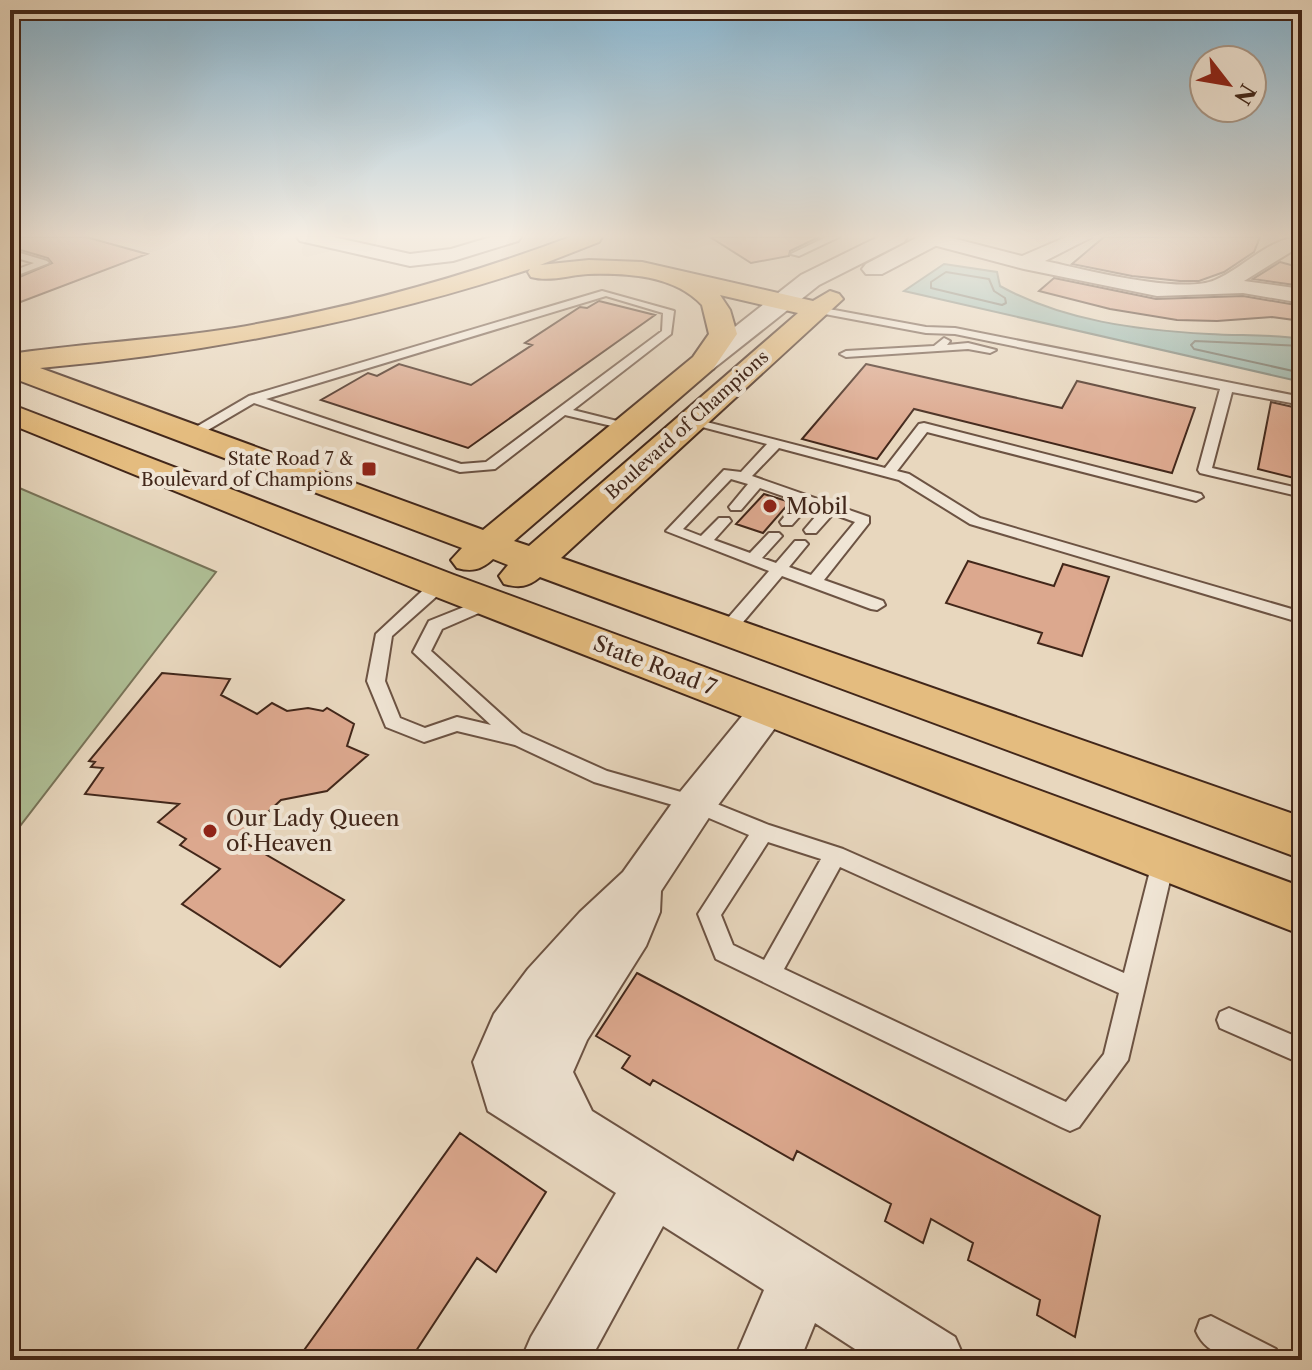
<svg xmlns="http://www.w3.org/2000/svg" width="1312" height="1370" font-family="'Libre Caslon Text',serif">
<rect width="100%" height="100%" fill="#e8d7be"/>
<filter id="stains"><feTurbulence type="fractalNoise" baseFrequency=".0025" numOctaves="4"/><feColorMatrix values="0 0 0 0 .2 0 0 0 0 .09 0 0 0 0 .02 0 0 0 .5 -.17"/></filter>
<radialGradient id="worn" r=".72"><stop offset=".6" stop-color="#630" stop-opacity="0"/><stop offset="1" stop-color="#630" stop-opacity=".3"/></radialGradient>
<path fill="#afbf96" stroke="#787358" stroke-width="2" d="M10 484 216 572 10 839Z"/>
<path fill="#97bab2" stroke="#757f75" stroke-width="2" d="M944 264 997 272 1000 286C1064 321 1137 330 1209 334 1240 336 1271 334 1302 339V382L904 291Z"/>
<g fill="none" stroke-linecap="round" stroke-linejoin="round">
<path stroke="#6c7066" stroke-width="2" d="M946 272 989 279 994 291 1005 298 1006 303 1002 305 931 288V282Z
M1302 346 1195 341 1191 345 1194 349 1302 373"/>
</g>
<path fill="#dca88e" stroke="#42271a" stroke-width="2" d="M10 237H86L147 254 10 306V281L52 263 48 258 10 247Z
M710 237H819L790 251 789 256 751 263Z
M1104 237H1260L1254 252 1224 272 1199 281H1180L1132 276 1072 264Z
M1280 262 1302 268V286L1253 279Z
M1054 278 1156 299 1243 296 1302 306V321L1272 317 1217 321 1177 320 1110 309 1039 291Z
M599 301 655 315 468 448 321 400 368 373 377 376 399 364 471 385 532 345 525 343 580 307 587 308Z
M866 364 1062 408 1077 381 1195 408 1172 473 914 409 877 459 802 439Z
M1271 402 1302 409V480L1258 469Z
M764 494 790 502 763 533 736 524Z
M968 561 1054 586 1063 564 1109 577 1082 656 1038 643 1042 633 946 603Z
M162 673 230 679 221 695 257 714 272 703 287 711 308 708 323 711 327 708 354 724 347 746 368 755 327 791 281 800 239 839 344 900 280 967 182 904 220 869 180 845 186 839 158 822 179 804 85 794 103 768 91 767 95 762 89 761Z
M637 973 1100 1216 1075 1337 1037 1315 1040 1300 968 1260 973 1243 931 1219 923 1243 885 1221 891 1204 797 1151 793 1160 653 1080 650 1085 622 1068 630 1056 596 1036Z
M460 1133 546 1192 496 1272 477 1258 410 1360H297Z"/>
<g fill="none" stroke-linecap="round" stroke-linejoin="round">
<g stroke="#6c5343" stroke-width="4">
<path id="service" d="M826 237H839L799 256 791 254Z
M10 250 47 261 49 263 10 278V272L34 263 10 256Z
M602 291 674 311 671 334 573 410 633 425V431L565 415 495 469 460 472 254 403 196 437 184 434 249 396ZM606 296 663 313 662 331 486 462 461 464 266 399Z
M818 307 926 327 955 328 1302 397V405L1232 392 1212 468 1302 489V497L1200 473 1198 470 1220 389 955 334 926 333 814 312V308Z
M944 338 950 341 947 345 968 343 996 350 990 353 968 349 846 357 840 354 846 351 934 346Z
M687 417 885 468 919 424 924 423 1201 494 1203 497 1196 501 927 432 897 471 909 474 980 518 1302 612V623L970 524 899 480 779 448 752 476 869 517V523L824 580 883 601 885 605 877 610 871 609 782 576 733 634H721L719 630 721 626 769 571 666 531 724 470 741 472 767 444 687 423ZM731 479 748 484 729 507 731 510H741L760 488 797 501 780 522 782 525H792L809 506 821 510 804 530 806 533H816L833 514 855 522 811 575 789 567 808 544 805 541H795L776 563 762 558 782 536 779 533H769L750 553 714 540 731 521 729 518H719L701 536 683 529Z
M440 579 448 584 446 588 392 636 385 681 400 718 425 728 457 717 491 725 413 652 429 621 489 597 497 602 495 606 442 629 431 651 522 733 607 771 702 798 769 825 843 849 1124 973 1153 859 1156 853 1164 850 1172 853 1175 859 1128 1060 1079 1127 1070 1131 1061 1127 716 959 698 914 749 835 690 810 594 782 515 745 457 731 424 742 386 727 367 681 376 634 434 580ZM768 842 821 859 764 960 733 945 721 915ZM840 867 1119 993 1104 1054 1066 1102 784 969Z
M1229 1008 1302 1039V1064L1220 1028 1217 1020 1220 1012Z
M1211 1316 1276 1349 1281 1360C1251 1360 1209 1363 1196 1331L1200 1320Z"/>
</g>
<g stroke="#6c5343" stroke-width="4">
<path id="minor" d="M297 237H333L410 254 451 249 491 237H521L518 241 453 261 410 266 300 241Z
M915 237H948L1022 256 1066 237H1092L1045 261C1083 269 1181 295 1215 280 1244 268 1269 237 1302 237V245L1244 281 1302 289V303L1243 293 1157 296 1024 269 918 241Z
M770 695 784 699 789 709 710 816 661 891 660 912 646 946 587 1040 573 1072 592 1111 955 1337 965 1360H872L815 1323 800 1360H734L764 1290 663 1226 590 1360H521L531 1337 616 1193 488 1111 473 1062 494 1014 528 969 580 912 623 872 680 792 756 699Z"/>
</g>
<g stroke="#6c5343" stroke-width="4">
<path id="tertiary" d="M878 237H907L904 242 819 285 713 369 703 372 693 369 689 363 801 275Z
M918 237H946L943 242 882 274H866L862 269 866 264Z"/>
</g>
<g stroke="#42271a" stroke-width="4">
<path id="primary" d="M570 237H602L599 242 540 265 589 260 642 262 813 301 830 291 839 294 843 299 561 558 1302 817V859L540 577C528 587 519 588 504 584L499 576 508 565 493 559C481 570 472 572 457 568L451 560 462 548 10 377V354C85 343 160 340 235 328 350 308 461 278 570 237ZM530 269 528 272 531 277C550 282 570 275 588 274 627 273 674 275 702 305L709 334 693 357 483 530 40 368C208 353 370 321 530 269ZM720 295 798 313 529 546 514 541 713 369 737 334 730 310Z
M10 404 454 575 1302 887V935L426 593 10 424Z"/>
</g>
<use href="#service" fill="#f0e5d5" fill-rule="evenodd"/>
<use href="#minor" fill="#f0e5d5" fill-rule="evenodd"/>
<use href="#tertiary" fill="#f0e5d5" fill-rule="evenodd"/>
<use href="#primary" fill="#e4bc7f" fill-rule="evenodd"/>
</g>
<linearGradient id="sky" x2="0" y2="1"><stop stop-color="#87b6d2"/><stop offset="0.55" stop-color="#f5ede2"/><stop offset="1" stop-color="#f5ede2" stop-opacity="0"/></linearGradient>
<rect width="1312" height="429" fill="url(#sky)"/>
<g fill="#8f2418" stroke="#f0e5d5" stroke-width="3">
<rect x="361" y="461" width="16" height="16" rx="4"/>
<circle cx="770" cy="506" r="8"/>
<circle cx="210" cy="831" r="8"/>
</g>
<g text-anchor="middle" stroke-width="8" stroke-linejoin="round" paint-order="stroke">
<g font-size="18" fill="#42271a" stroke="#f0e5d5">
<text transform="translate(687 425) rotate(-42)" y="6">Boulevard of Champions</text>
</g>
<g font-size="18" fill="#42271a" stroke="#f0e5d5" text-anchor="end">
<text x="353" y="465">State Road 7 &amp;<tspan x="353" dy="21">Boulevard of Champions</tspan></text>
</g>
<g font-size="22" fill="#42271a" stroke="#f0e5d5" text-anchor="start">
<text x="786" y="514">Mobil</text>
<text x="226" y="826">Our Lady Queen<tspan x="226" dy="25">of Heaven</tspan></text>
</g>
<g font-size="22" fill="#42271a" stroke="#f0e5d5">
<text transform="translate(655 665) rotate(21)" y="8">State Road 7</text>
</g>
</g>
<rect width="1312" height="1370" fill="none" stroke="#e8d7be" stroke-width="40"/>
<rect x="12" y="12" width="1288" height="1346" fill="none" stroke="#42271a" stroke-width="4"/>
<rect x="20" y="20" width="1272" height="1330" fill="none" stroke="#42271a" stroke-width="2"/>
<g transform="translate(1228 84) rotate(121)"><circle r="38" fill="#f0e5d5" stroke="#aa998a" stroke-width="2"/>
<path d="M0-6L14 30L0 20L-14 30Z" fill="#8f2418"/>
<text y="-12" font-size="22" font-weight="bold" text-anchor="middle" fill="#42271a">N</text>
</g>
<rect width="100%" height="100%" filter="url(#stains)"/>
<rect width="100%" height="100%" fill="url(#worn)"/>
</svg>
